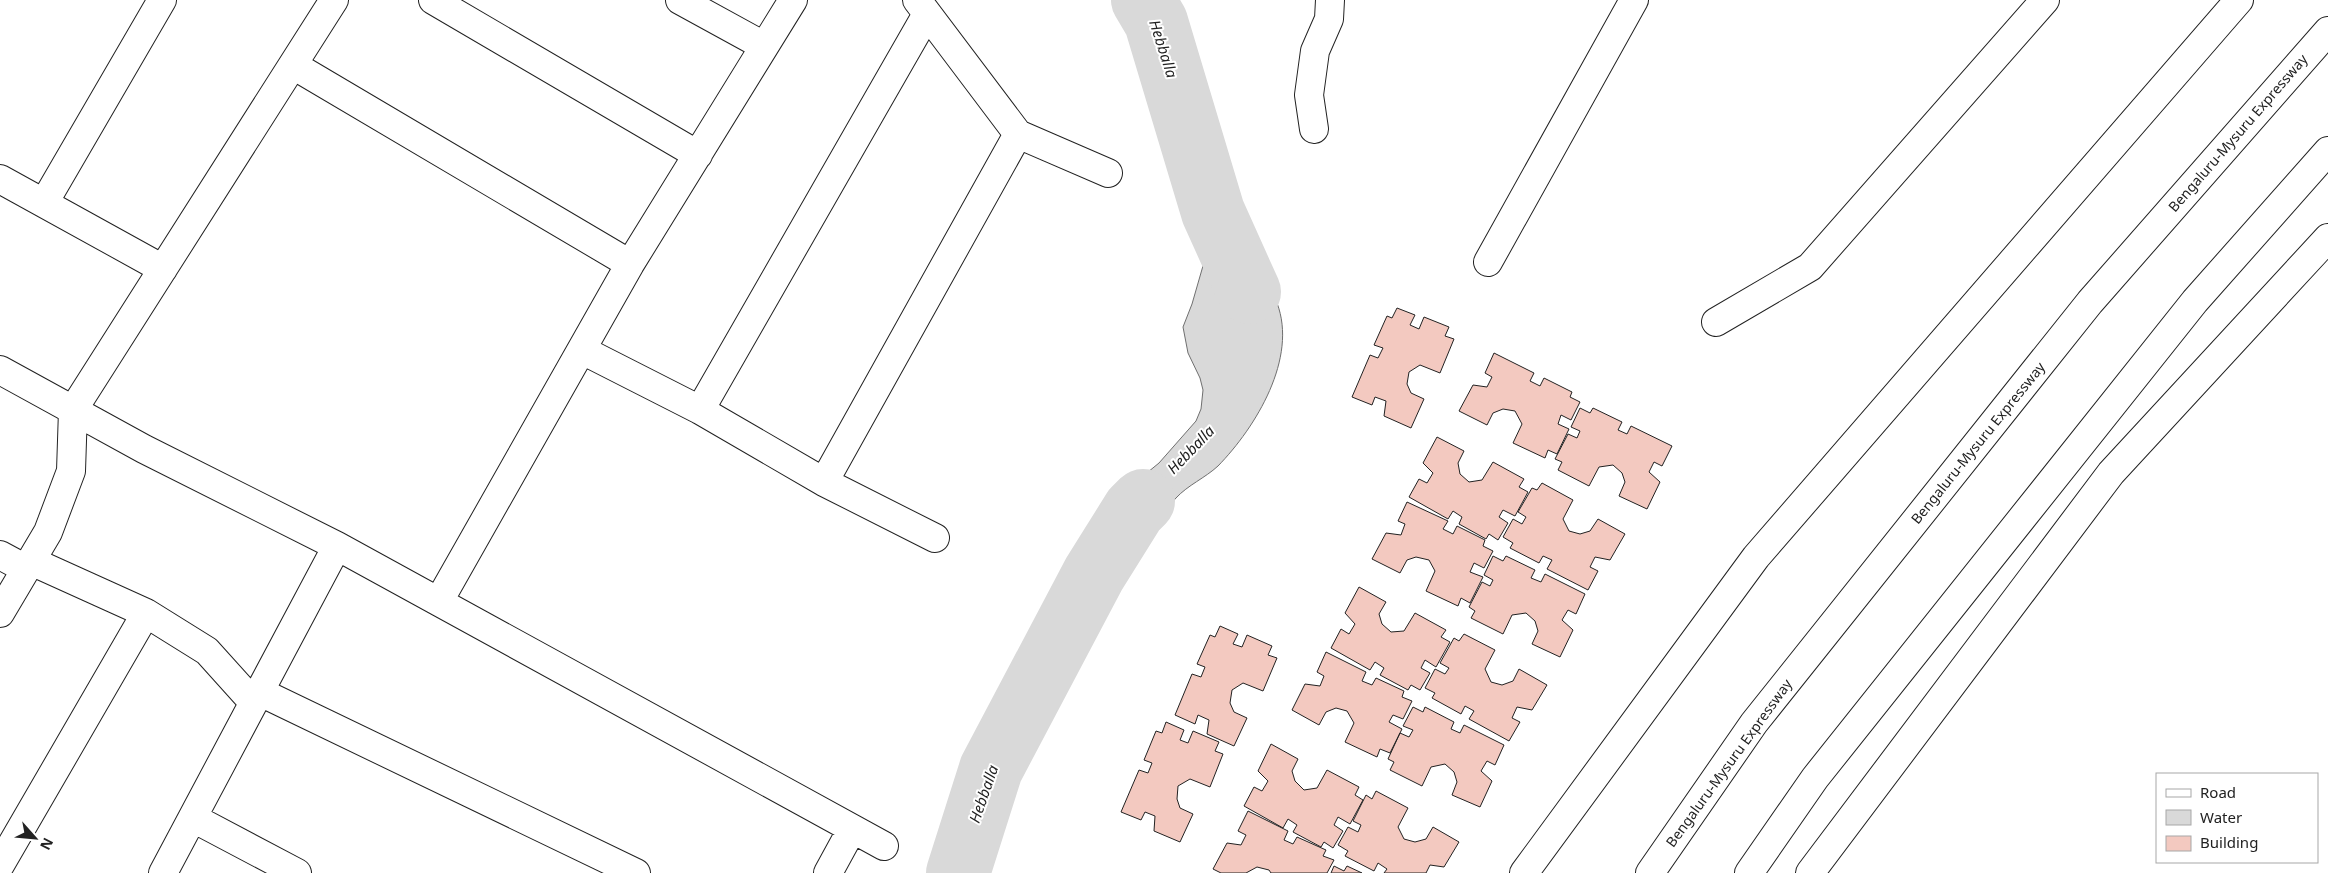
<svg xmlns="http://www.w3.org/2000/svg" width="2328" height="873" font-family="'Noto Sans',sans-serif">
<rect width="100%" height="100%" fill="#fff"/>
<path fill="#d9d9d9" stroke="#6f6f6f" d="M1229 210C1244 231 1243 247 1254 269 1260 281 1272 289 1277 303 1298 358 1256 427 1218 466 1205 478 1188 485 1176 498 1167 508 1157 519 1150 531 1147 537 1145 545 1140 551 1130 566 1110 570 1094 574L1082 561 1083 548 1088 536 1104 508 1159 463 1196 421 1201 409 1203 390 1200 378 1188 353 1183 327 1192 304 1209 245 1208 224 1213 212Z"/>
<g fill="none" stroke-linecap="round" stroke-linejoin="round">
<path stroke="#d9d9d9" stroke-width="64" d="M1143 0 1156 22 1213 212 1249 292
M958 873 991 769 1094 574 1134 510 1143 501"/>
</g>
<path fill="#f3c9c0" stroke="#222" d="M1397 308 1415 315 1410 325 1419 329 1424 317 1449 327 1445 336 1454 339 1440 373 1420 365 1409 372 1407 384 1411 393 1424 399 1411 428 1384 416 1386 401 1375 397 1372 405 1352 397 1370 355 1378 358 1383 348 1374 345 1387 316 1392 318Z
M1494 353 1534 373 1530 381 1540 386 1544 378 1572 392 1570 397 1580 402 1571 420 1561 415 1558 424 1569 429 1557 454 1548 450 1545 458 1513 443 1522 424 1515 411 1503 409 1493 413 1487 425 1459 411 1473 385 1487 387 1492 377 1485 373Z
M1580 408 1590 413 1593 408 1622 422 1618 430 1627 434 1631 426 1672 446 1662 466 1654 462 1649 472 1660 482 1647 509 1619 496 1625 482 1622 473 1613 465 1599 467 1589 486 1558 470 1562 462 1555 459 1568 434 1577 438 1580 431 1571 427Z
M1437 437 1464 451 1458 463 1460 474 1469 482 1482 480 1493 462 1524 479 1519 487 1528 492 1515 516 1503 510 1499 517 1508 523 1498 540 1489 534 1486 539 1459 524 1462 517 1453 511 1448 519 1409 497 1419 479 1427 483 1433 473 1423 463Z
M1542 483 1573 500 1563 519 1569 531 1580 534 1590 531 1598 519 1625 534 1610 560 1595 557 1590 567 1598 571 1588 590 1547 569 1552 560 1543 556 1539 563 1510 548 1513 543 1503 537 1513 519 1522 524 1526 517 1518 512 1532 488 1537 490Z
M1407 502 1448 521 1443 529 1453 534 1457 526 1485 540 1483 546 1493 551 1484 568 1474 563 1470 572 1483 577 1470 603 1461 598 1458 606 1426 591 1435 571 1429 560 1416 557 1407 560 1400 573 1372 559 1386 533 1401 535 1405 524 1398 521Z
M1493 556 1503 561 1506 556 1535 570 1531 578 1541 582 1545 574 1585 594 1576 614 1568 610 1562 620 1573 630 1560 657 1532 644 1538 631 1535 621 1526 613 1512 615 1503 634 1471 618 1475 611 1469 607 1482 582 1490 586 1493 580 1484 575Z
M1359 587 1386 602 1379 614 1382 624 1391 632 1404 631 1415 613 1446 630 1441 637 1450 642 1436 667 1425 660 1421 668 1430 673 1420 690 1411 685 1408 690 1380 675 1384 668 1375 662 1370 670 1331 648 1341 629 1349 634 1355 624 1345 613Z
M1220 626 1238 634 1233 644 1242 647 1247 635 1272 646 1268 655 1277 658 1263 691 1243 683 1232 690 1230 703 1234 712 1247 718 1234 746 1207 734 1209 720 1198 715 1195 724 1175 715 1192 674 1201 677 1205 667 1197 664 1210 635 1215 637Z
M1464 634 1495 650 1485 669 1491 682 1502 685 1513 681 1519 669 1547 685 1532 710 1517 707 1512 718 1520 722 1509 741 1469 719 1474 711 1465 706 1461 714 1432 698 1435 693 1425 688 1435 669 1445 674 1449 668 1440 663 1454 638 1459 641Z
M1326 652 1366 672 1362 681 1372 685 1376 678 1404 691 1402 697 1412 701 1403 719 1393 715 1389 722 1402 729 1390 753 1380 749 1377 757 1345 742 1354 723 1347 711 1336 708 1326 712 1319 725 1292 710 1305 684 1320 686 1324 676 1317 672Z
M1413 707 1423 712 1425 707 1454 722 1451 729 1460 733 1464 725 1504 745 1495 765 1487 761 1481 771 1492 781 1480 807 1452 795 1457 782 1454 772 1445 764 1431 767 1422 786 1390 770 1394 762 1388 759 1400 733 1409 737 1413 730 1403 726Z
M1166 722 1184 730 1180 740 1188 743 1193 731 1219 742 1215 751 1223 754 1210 787 1190 779 1178 786 1177 799 1180 808 1193 814 1180 842 1154 831 1155 816 1145 812 1141 820 1121 812 1139 770 1148 773 1152 763 1144 760 1156 731 1162 733Z
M1271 744 1298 759 1292 771 1295 781 1304 790 1317 788 1327 770 1359 787 1355 795 1363 800 1350 824 1338 817 1334 825 1343 831 1333 848 1324 842 1321 847 1293 832 1297 825 1288 819 1283 828 1244 806 1254 787 1262 791 1268 781 1258 771Z
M1376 791 1408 808 1398 827 1404 839 1415 842 1426 839 1433 827 1459 842 1444 867 1430 865 1426 873H1384L1387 869 1378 863 1374 871 1345 856 1348 851 1338 845 1348 827 1358 832 1361 825 1353 821 1366 795 1372 799Z
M1248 811 1288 831 1284 840 1293 844 1297 837 1326 850 1323 856 1334 860 1327 873H1271L1269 870 1257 867 1246 873H1221L1213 869 1227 843 1241 845 1246 835 1238 831Z
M1334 866 1344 871 1347 866 1362 873H1331Z"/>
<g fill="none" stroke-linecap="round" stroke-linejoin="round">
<g stroke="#222" stroke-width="30">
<path id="minor" d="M433 0 698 155
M680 0 764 46
M917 0 1018 134 1108 173
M293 65 630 264
M1314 129 1309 95 1315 51 1329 19 1330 0
M0 179 163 269
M44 203 162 0
M1488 262 1634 0
M1716 322 1810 267 2045 0
M582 350 700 410 824 482 935 538
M0 370 144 449 337 546 884 846
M700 410 927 14
M824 482 1018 134
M0 555 26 569
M31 561 146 613 207 651 252 701
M439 601 630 264 793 0
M0 613 48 532 71 471 73 410 334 0
M258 691 636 873
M193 818 297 873
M0 865 146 613
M163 873 337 546
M828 873 852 829"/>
</g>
<g stroke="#222" stroke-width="30">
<path id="tertiary" d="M1524 873 1756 557 2239 0
M1810 873 2111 473 2328 238"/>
</g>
<g stroke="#222" stroke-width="30">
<path id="trunk" d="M1650 873 1754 723 2090 302 2328 31
M1749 873 1815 778 2195 301 2328 151"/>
</g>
<use href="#minor" stroke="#fff" stroke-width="28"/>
<use href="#tertiary" stroke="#fff" stroke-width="28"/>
<use href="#trunk" stroke="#fff" stroke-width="28"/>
</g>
<g text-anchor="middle" stroke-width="4" stroke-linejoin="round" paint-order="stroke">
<g font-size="14" fill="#222" stroke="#fff">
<text transform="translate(2238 133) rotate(-49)" y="5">Bengaluru-Mysuru Expressway</text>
<text transform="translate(1978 443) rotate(-51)" y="5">Bengaluru-Mysuru Expressway</text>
<text transform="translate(1729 763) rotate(-54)" y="5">Bengaluru-Mysuru Expressway</text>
</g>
<g font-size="15" font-style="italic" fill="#222" stroke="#fff">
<text transform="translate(1163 49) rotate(72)" y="5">Hebballa</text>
<text transform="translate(1191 450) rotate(-46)" y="5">Hebballa</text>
<text transform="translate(984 794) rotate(-71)" y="5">Hebballa</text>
</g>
</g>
<rect x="2156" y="773" width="162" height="90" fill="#ffffff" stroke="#a7a7a7"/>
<rect x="2166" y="789" width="25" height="8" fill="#ffffff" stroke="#a7a7a7"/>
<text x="2200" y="798" font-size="15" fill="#222222">Road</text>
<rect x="2166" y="810" width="25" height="15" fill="#d9d9d9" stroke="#a7a7a7"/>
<text x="2200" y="823" font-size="15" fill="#222222">Water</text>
<rect x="2166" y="836" width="25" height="15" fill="#f3c9c0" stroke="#a7a7a7"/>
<text x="2200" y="848" font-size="15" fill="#222222">Building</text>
<g transform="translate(35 838) rotate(117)" stroke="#ffffff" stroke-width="4" paint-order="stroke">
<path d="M0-4L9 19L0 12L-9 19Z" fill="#222222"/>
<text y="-8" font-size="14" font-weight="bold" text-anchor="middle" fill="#222222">N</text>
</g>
</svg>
